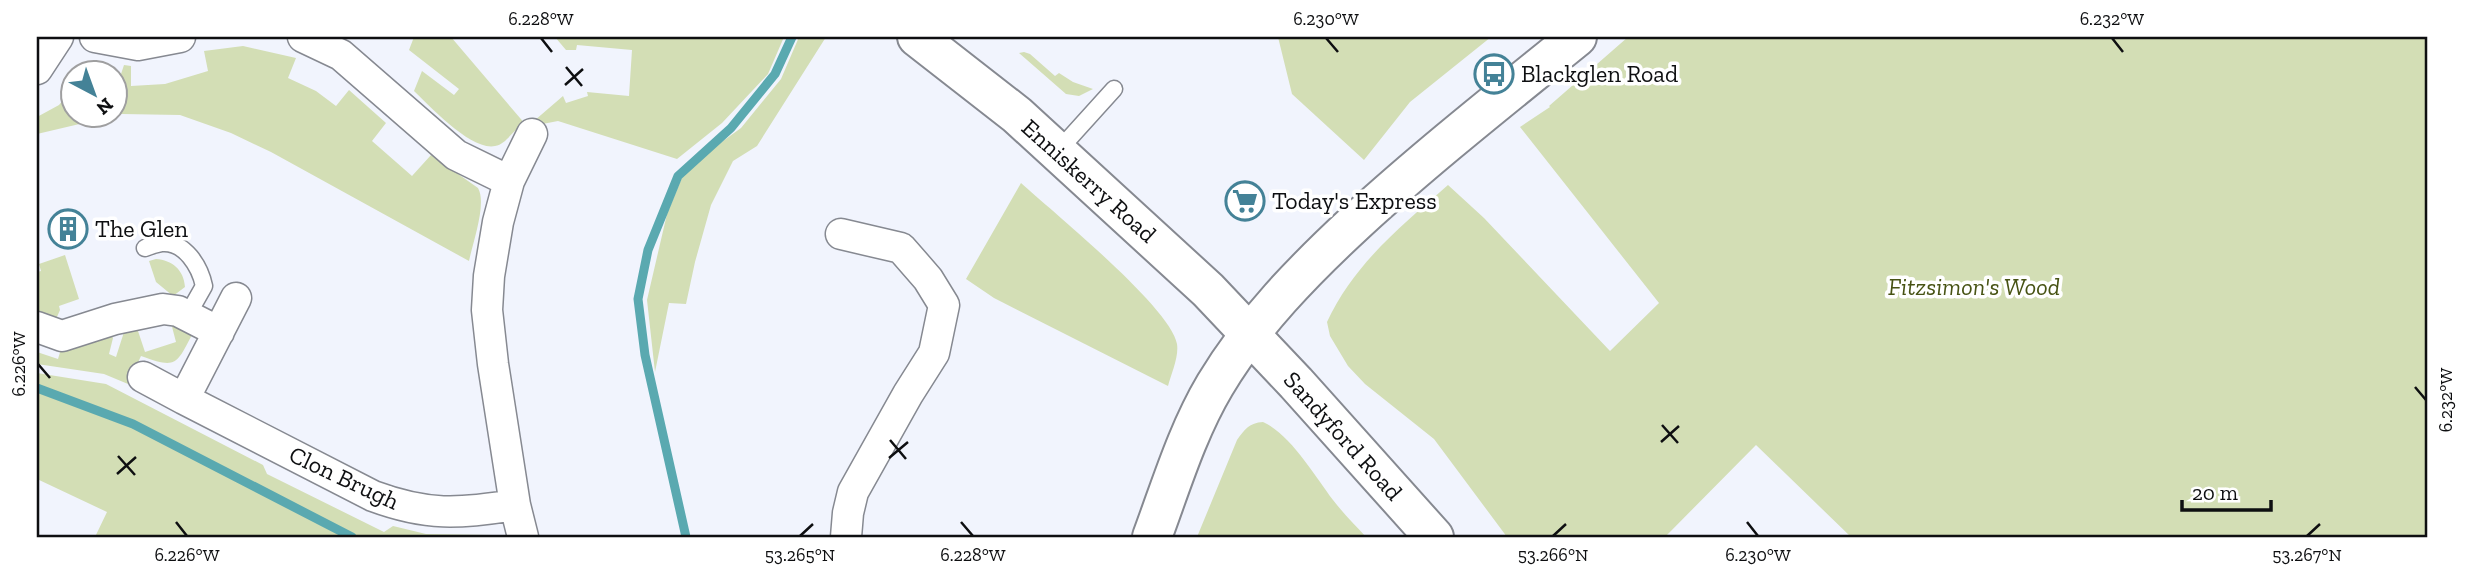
<svg xmlns="http://www.w3.org/2000/svg" width="2465" height="574" font-family="'Zilla Slab',serif">
<rect width="100%" height="100%" fill="#f1f4fd"/>
<path fill="#d3deb5" d="M414 37H451L526 125C512 128 508 144 495 146 471 151 430 106 414 91L422 71 454 95 459 89 409 50Z
M555 37H784L768 74 722 123 677 159 558 121 527 127 563 96 566 103 588 96 587 92 629 96 632 50 577 45 576 50H566Z
M799 37H826L757 146 733 161 711 205 695 262 686 304 669 303 655 372 647 300 667 214 683 175 712 149 741 128 781 79Z
M1278 37H1491L1410 102 1364 160 1292 94Z
M1628 37H2428V537H1851L1756 445 1665 537H1507L1434 439 1365 384 1348 366 1330 336 1327 322C1354 264 1401 226 1448 185L1484 218 1610 351 1659 303 1520 127 1550 107 1549 106Z
M243 46 296 58 288 78 316 91 336 106 349 90 386 123 372 141 412 176 431 155 478 188C487 203 473 242 469 261L271 152 231 133 180 115 122 114 37 134V117L59 105 73 88 74 116H116V83H118L124 65 131 66V86L165 84 208 71 204 51Z
M1024 52 1030 54 1055 76 1059 73 1073 82 1093 89 1079 96 1066 94 1019 53Z
M1021 183C1053 212 1171 308 1177 344 1179 357 1171 374 1168 386L994 298 966 279Z
M65 255 79 299 59 306 60 310 53 326 37 314V272L41 271 39 264Z
M156 259C172 260 184 270 185 287L173 296 156 282 149 261Z
M171 323 193 333C176 365 177 369 141 356L128 384 104 374 37 364V352L58 359 61 349 111 335 113 338 109 354 116 357 124 332 131 327 138 331 145 352 176 342Z
M37 373 106 384 263 465 267 474 384 532 393 526 426 534 492 535 496 537H95L107 512 37 479Z
M1263 422C1290 434 1315 476 1333 500 1343 513 1355 525 1366 537H1197L1237 440C1245 429 1249 423 1263 422Z"/>
<g fill="none" stroke-linecap="round" stroke-linejoin="round">
<path stroke="#5aa9b0" stroke-width="9" d="M37 388 133 424 352 537
M686 537 645 355 638 299 648 250 678 176 731 128 775 74 792 37"/>
<g stroke="#868991" stroke-width="19">
<path id="lane" d="M1057 152 1114 89
M145 248C150 246 157 244 162 243 185 241 200 267 204 286L187 316"/>
</g>
<g stroke="#868991" stroke-width="33">
<path id="street" d="M95 37 138 45 180 37
M37 69 58 37
M509 181 532 134
M841 234 901 248 928 279 944 305 934 353 908 394 853 492 848 513 846 537
M236 298 184 399 373 496C427 516 459 514 515 505L493 364 487 310 489 276 498 222 509 181 456 155 341 55 303 37
M37 327 62 336 115 319 163 309 178 311 219 332
M143 377 184 399
M515 505 523 537"/>
</g>
<g stroke="#868991" stroke-width="42">
<path id="secondary" d="M917 37 1017 115 1208 290 1296 383 1434 537
M1152 537C1171 486 1187 432 1215 385 1252 323 1304 270 1357 221 1427 157 1503 97 1577 37"/>
</g>
<use href="#lane" stroke="#fff" stroke-width="16"/>
<use href="#street" stroke="#fff" stroke-width="30"/>
<use href="#secondary" stroke="#fff" stroke-width="38"/>
</g>
<path fill="none" stroke="#0e0f11" stroke-width="2.5" d="M541 38 552 52M1326 38 1338 52M2112 38 2123 52M566 67 582 86M565 85 583 69M38 364 50 378M2415 387 2426 400M1662 425 1678 443M890 440 906 459M1661 442 1679 426M118 456 135 475M889 458 908 442M117 474 136 457M176 522 187 536M961 522 973 536M1747 522 1758 536M800 536 813 524M1553 536 1566 524M2307 536 2320 524"/>
<defs>
<g id="bus-ring" transform="scale(2.0125)"><circle r="9.5" fill="#fff" stroke="#448297" stroke-width="1.5"/><path d="M-5-6H5V4H4V6H2V4H-2V6H-4V4H-5ZM-3.5-4V0h7V-4ZM-3.5 1.2v1.5H-2V1.2ZM2 1.2v1.5H3.5V1.2Z" fill="#448297"/></g>
<g id="supermarket-ring" transform="scale(2.0125)"><circle r="9.5" fill="#fff" stroke="#448297" stroke-width="1.5"/><path d="M-6-5.5h2.5l.6 2H6L4.5 2H-2.5L-4.4-4H-6ZM-1.5 3.2a1.3 1.3 0 1 0 .1 0ZM3 3.2a1.3 1.3 0 1 0 .1 0Z" fill="#448297"/></g>
<g id="building-ring" transform="scale(2.0125)"><circle r="9.5" fill="#fff" stroke="#448297" stroke-width="1.5"/><path d="M-4-6H4V6H1V3H-1V6H-4ZM-2.5-4.3h1.7v1.8h-1.7ZM.8-4.3h1.7v1.8H.8ZM-2.5-1h1.7V.8h-1.7ZM.8-1h1.7V.8H.8Z" fill="#448297"/></g>
</defs>
<g fill-rule="evenodd">
<use href="#bus-ring" x="1494" y="74"/>
<use href="#supermarket-ring" x="1245" y="201"/>
<use href="#building-ring" x="68" y="229"/>
</g>
<g text-anchor="middle" stroke-width="7" stroke-linejoin="round" paint-order="stroke">
<g font-size="24" fill="#0e0f11" stroke="#fff" text-anchor="start">
<text x="1521" y="82">Blackglen Road</text>
<text x="1272" y="209">Today's Express</text>
<text x="95" y="237">The Glen</text>
</g>
<g font-size="24" fill="#0e0f11" stroke="#fff">
<text transform="translate(1089 181) rotate(42)" y="8">Enniskerry Road</text>
<text transform="translate(1343 436) rotate(48)" y="8">Sandyford Road</text>
<text transform="translate(344 478) rotate(25)" y="8">Clon Brugh</text>
</g>
<g font-size="24" font-style="italic" fill="#475314" stroke="#fff">
<text x="1974" y="295">Fitzsimon's Wood</text>
</g>
</g>
<rect width="2465" height="574" fill="none" stroke="#ffffff" stroke-width="77"/>
<g transform="translate(94 94) rotate(139)"><circle r="33" fill="#ffffff" stroke="#9f9fa0" stroke-width="2"/>
<path d="M0-5L12 26L0 18L-12 26Z" fill="#448297"/>
<text y="-10" font-size="19" font-weight="bold" text-anchor="middle" fill="#0e0f11">N</text>
</g>
<path d="M2182 500v10h89v-10" fill="none" stroke="#0e0f11" stroke-width="3.5"/>
<text x="2192" y="500" font-size="21" fill="#0e0f11" stroke="#ffffff" stroke-width="5" paint-order="stroke">20 m</text>
<rect x="38" y="38" width="2388" height="498" fill="none" stroke="#0e0f11" stroke-width="2.5"/>
<g font-size="18" text-anchor="middle" fill="#0e0f11">
<text x="541" y="25">6.228°W</text>
<text x="1326" y="25">6.230°W</text>
<text x="2112" y="25">6.232°W</text>
<text transform="translate(19 364) rotate(-90)" y="6">6.226°W</text>
<text transform="translate(2446 400) rotate(-90)" y="6">6.232°W</text>
<text x="187" y="561">6.226°W</text>
<text x="800" y="561">53.265°N</text>
<text x="973" y="561">6.228°W</text>
<text x="1553" y="561">53.266°N</text>
<text x="1758" y="561">6.230°W</text>
<text x="2307" y="561">53.267°N</text>
</g>
</svg>
